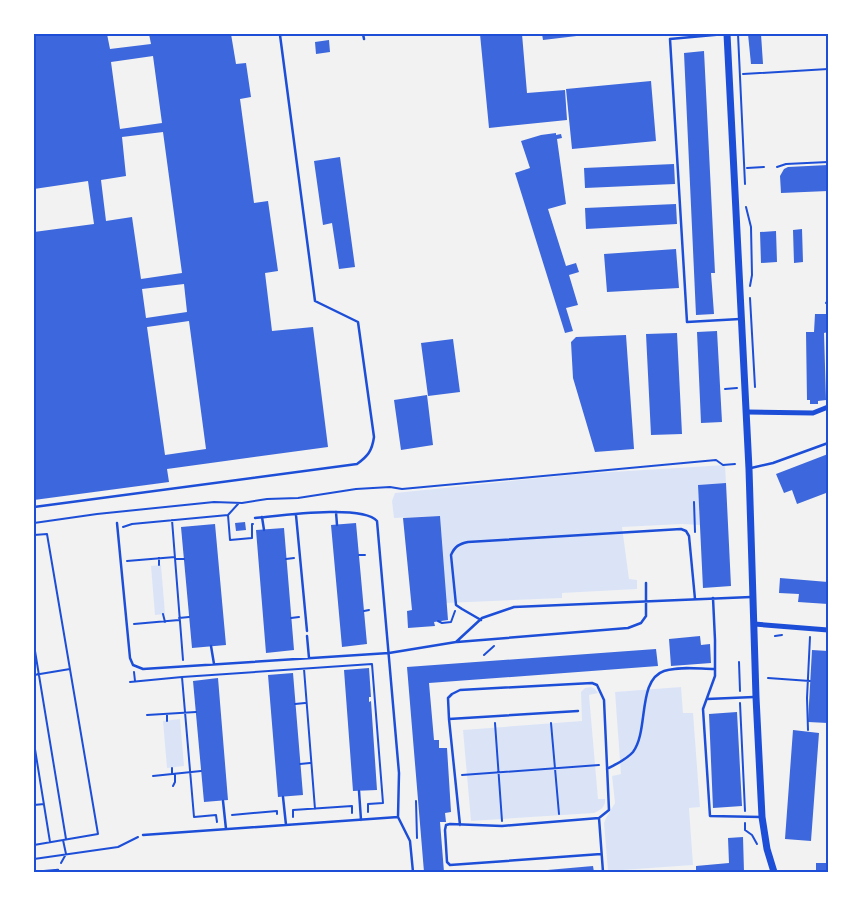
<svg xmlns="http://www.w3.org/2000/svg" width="862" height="906" font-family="'Varela Round',sans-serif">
<rect width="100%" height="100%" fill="#f2f2f2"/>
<path fill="#dbe4f7" d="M725 465 726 483 698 485 700 525 682 524 622 527 629 579 637 580V589L562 593V598L446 603 440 516 394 518 392 501 395 493 579 474Z
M161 565 165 614 155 615 151 566Z
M591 687 595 689 598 693 589 695 598 799H605C606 807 600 810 594 813L471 821 463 730 582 721 581 692 585 688Z
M681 687 683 713H693L700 807 689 808 693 865 608 871 604 823 606 818 615 803 612 776 621 774 615 692Z
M180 719 184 766 167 768 163 721Z"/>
<path fill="#3d67dc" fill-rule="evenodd" d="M34 34H107L110 49 151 44 149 34H231L236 64 246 63 251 97 240 99 254 203 268 201 278 271 265 273 272 331 313 327 328 447 167 469 169 482 34 500V232L94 224 88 181 34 189ZM153 56 162 123 120 129 111 62ZM163 132 182 273 141 279 132 217 106 221 101 180 126 176 122 137ZM184 284 187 312 146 318 142 289ZM189 321 206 449 165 455 147 327Z
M480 34H522L527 93 565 90 567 120 489 128Z
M542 34H585V35L543 40Z
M748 34H761L763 64H751Z
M329 40 330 52 316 54 315 42Z
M704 51 715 273H711L714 314 696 315 684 53Z
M651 81 656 141 572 149 566 89Z
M556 133V135L561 134 562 138 557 139 566 204 548 209 566 266 576 263 579 272 569 275 578 305 566 308 573 331 565 333 515 173 530 168 521 141 541 135Z
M340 157 355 267 339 269 332 223 323 225 314 161Z
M674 164 675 184 585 188 584 168Z
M828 165V191L781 193 780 176 784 169 788 167Z
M676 204 677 224 586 229 585 208Z
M802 229 803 262 794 263 793 230Z
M776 231 777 262 761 263 760 232Z
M676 249 679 288 607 292 604 254Z
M815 314H828V332L824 333 826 400 818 401V404H810V400H807L806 332H814Z
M717 331 722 422 701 423 697 332Z
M677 333 682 434 651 435 646 334Z
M626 335 634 449 595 452 573 378 571 342 576 337Z
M453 339 460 392 428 396 421 343Z
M427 395 433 445 401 450 394 400Z
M828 454V498L826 493 797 504 792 490 784 493 776 474Z
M726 483 731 586 703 588 698 485Z
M440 516 448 620 434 622 435 626 408 628 407 611 412 610 403 518Z
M245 522 246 530 236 531 235 523Z
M356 523 367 644 342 647 331 525Z
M215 524 226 645 192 648 181 527Z
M284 528 294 650 266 653 256 530Z
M780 578 828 582V604L798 602 799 594 779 593Z
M700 636 701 645 710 644 711 663 671 666 669 639Z
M656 649 658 666 429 683 434 740H439V748H447L451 812 445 813 446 822H440L444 872H424L407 667Z
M812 650 828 651 826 693H828V723L808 722Z
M369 668 371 697H369V702L371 701 377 790 353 791 344 670Z
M293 673 303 795 278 797 268 675Z
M218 678 228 800 204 802 193 681Z
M737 712 742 806 713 808 709 714Z
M793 730 819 733 811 841 785 839Z
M743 837 744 872H696V866L729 863 728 838Z
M816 863H828V872H816Z
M593 866 594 872H536V871Z"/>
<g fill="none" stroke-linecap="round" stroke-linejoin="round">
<path stroke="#1d4ed8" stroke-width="2" d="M738 34 745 184
M743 74 828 69
M777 167 786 164 828 162
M747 168 764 167
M746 207 751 227 752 275 750 286
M750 298 755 387
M826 303 828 300
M725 389 737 388
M694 502 695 532
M228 515 238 504
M172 520 183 660
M34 523 97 514 214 502 242 503 267 499 298 498 356 489 390 487 402 489 716 460 723 465 735 464
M123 527 132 524 228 515 230 540 252 538V524H253
M34 535 47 534 98 834 34 845
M359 555H365
M159 558V565
M175 559H184
M286 559 294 558
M127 561 175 557
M364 611 369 610
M163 614 165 622
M179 618 189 617
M291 618 299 617
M438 621 442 623 451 622 455 611
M134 624 179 620
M775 636 782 635
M34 645 66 839
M484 655 494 646
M739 662 740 691
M304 669 315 809
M134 672 135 681
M34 675 70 669
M182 677 372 664 383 803 368 804V812
M768 678 810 681
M130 682 182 677 194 817 216 815 217 822
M740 703 745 811
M295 704 305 703
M167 714V721
M147 715 196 712
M495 723 502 821
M551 723 559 814
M808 730 807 698 810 637
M34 743 50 842
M300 764 310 763
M172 768V774
M462 775 599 765
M153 776 201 771
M173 786 175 782V774
M416 801 417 838
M34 805 44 804
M232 815 277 811V814
M293 817V810L352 806V813
M745 823V830L752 835 757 844
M34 859 118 847 138 837
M61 863 66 854 63 840"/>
<path stroke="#1d4ed8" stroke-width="2.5" d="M363 34 364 39
M725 34 670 39 687 322 740 319
M751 468 773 463 828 443
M34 507 357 464C368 456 372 451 374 437L358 322 315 301 280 35 295 34
M336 512 337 525
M296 515 307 631
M262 517 264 530
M255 518C278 516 362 504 377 521L399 773 398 817 410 841 413 872
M117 523 130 658 133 665 143 669 389 653 456 642 482 618 514 607 751 597
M713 598 715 640V676L703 709 710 816 761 817
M481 620 462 609 456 605 451 555C455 546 459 544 468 542L681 529 686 531 689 536 695 599
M307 636 309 658
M457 642 628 628 641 623 646 616V583
M211 646 214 664
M707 699 754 697
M449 719 448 698 452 694 460 690 592 683 597 685 604 700 609 810 599 818 502 826 450 824 446 825 445 830 447 862 450 865 601 854
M607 769C616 764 626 760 633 752 649 731 637 680 664 671 680 666 699 669 715 669
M359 791 361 820
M283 797 286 825
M223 801 226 829
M599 818 603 872
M460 825 449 719 578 711
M143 835 398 817
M35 872 58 870V872"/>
<path stroke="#1d4ed8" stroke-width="5" d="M747 412 813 413 828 407
M754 624 828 630"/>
<path stroke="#1d4ed8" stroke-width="7" d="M727 34 749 469 756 697 762 817 767 849 774 872"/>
</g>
<rect width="862" height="906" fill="none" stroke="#ffffff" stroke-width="70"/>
<rect x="35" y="35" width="792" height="836" fill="none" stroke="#1d4ed8" stroke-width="2"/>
</svg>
